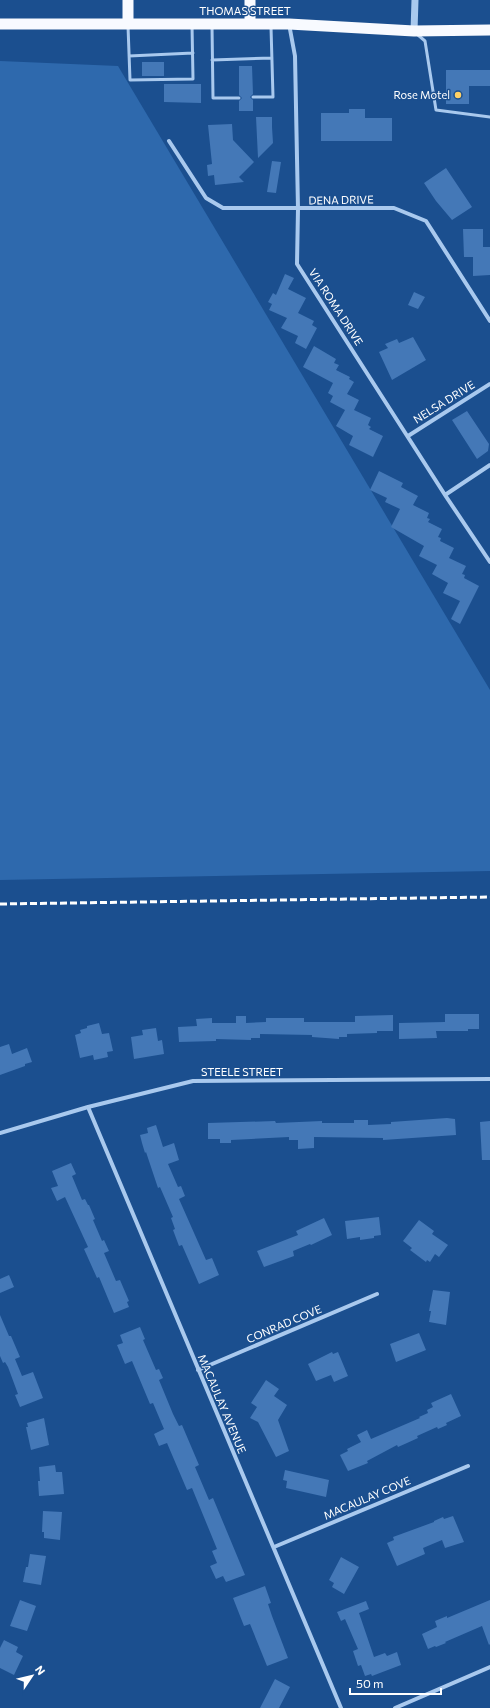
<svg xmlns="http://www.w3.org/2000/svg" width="490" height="1708" font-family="Commissioner,sans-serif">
<rect width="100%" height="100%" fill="#1b4f8f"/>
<path fill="#2e69ad" d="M0 61 118 66 490 690V871L0 880Z"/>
<path fill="#4478b7" d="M142 62H164V76H142Z
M239 66H252L253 94 250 97 253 100V111H239V101L242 98 239 95Z
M446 70H490V86H469V104H446Z
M164 84H201V103L164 102Z
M349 109H365V118H392V141H321V113H349Z
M256 117H272V127L273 143 258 158Z
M232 124 233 140 254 162 239 177 244 182 215 185 214 175 208 176 207 165 212 164 208 125Z
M272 161 281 162 276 193 267 192Z
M446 168 472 207 452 220 436 201 424 183Z
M463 229H483V247H490V275L473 276V257H464Z
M285 274 294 278 288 289 306 298 298 313 314 321 312 325 317 328 306 349 295 343 298 336 281 328 287 318 269 310 272 304 268 302 273 293 276 295Z
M414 292 425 297 418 309 408 305Z
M413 337 426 360 392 380 379 352 388 348 385 344 397 339 399 343Z
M314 346 336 359 334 363 339 365 336 370 350 377 349 379 354 382 347 394 359 400 354 410 371 418 368 425 371 427 369 429 383 436 373 457 349 445 353 436 336 426 345 410 330 402 333 396 328 393 333 383 303 367Z
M467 411 489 444 488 451 477 459 452 420Z
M379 471 403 483 401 487 418 496 413 505 429 513 427 518 430 519 428 522 442 529 438 537 441 538 440 541 454 548 449 558 466 566 462 574 465 575 464 578 479 586 460 624 451 619 460 601 443 593 448 583 432 574 437 565 419 556 424 546 391 527 400 509 385 502 387 498 370 490Z
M445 1014H479V1029H468V1031H436L437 1038 399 1039V1023L445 1022Z
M393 1015V1031H377V1033L347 1034V1037H339V1039L312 1037V1035L260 1034V1038H251V1040L216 1039V1041L179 1042 178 1027 197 1026 196 1019 212 1018V1023H236V1016H246V1023L266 1022V1018H304V1022H355V1016Z
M99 1023 102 1034 109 1033 113 1051 107 1052 108 1057 94 1060 93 1055 80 1058 75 1035 81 1033 80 1030 87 1028V1026Z
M156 1028 158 1041 162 1040 164 1054 134 1059 131 1037 143 1035 142 1030Z
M9 1044 12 1054 27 1048 32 1062 25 1064V1066L0 1075V1047Z
M447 1118 455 1119 456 1135 383 1140V1138L314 1137V1148L298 1149V1140H289V1137L231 1140V1143H220V1139H208V1123L275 1121 276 1123 322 1121V1123H354V1120H368V1125L391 1124V1122Z
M490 1121V1160H482L480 1122Z
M156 1125 163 1147 174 1143 179 1160 168 1164 178 1187 181 1186 185 1196 179 1199 206 1260 212 1258 219 1275 199 1284 182 1245 179 1246 173 1230 175 1229 171 1218 173 1217 160 1187 158 1188 146 1152 145 1153 142 1143 140 1135 148 1133 147 1128Z
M71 1163 76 1174 72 1176 82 1200 85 1199 88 1205H89L95 1219 93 1220 102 1241 104 1240 109 1251 104 1253 116 1281 120 1280 129 1301 127 1302 129 1307 114 1313 99 1277 97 1278 84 1249 88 1247 65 1197 57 1201 51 1188 58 1186 52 1171Z
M379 1217 381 1235 374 1236V1238L360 1240V1237L347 1239 345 1221Z
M324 1218 332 1235 311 1245 310 1244 293 1251 294 1256 264 1267 257 1251 298 1235 296 1231Z
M419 1220 434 1231 432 1234 448 1245 439 1257 435 1254 430 1262 427 1260 426 1262 410 1250 412 1248 403 1241Z
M9 1275 14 1287 0 1293V1279Z
M433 1290 450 1292 446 1325 429 1322 431 1311H429Z
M0 1315 9 1336H11L20 1357 15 1359 22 1376 33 1372 43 1398 20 1407 15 1395 18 1394 8 1367 5 1362 3 1363 0 1356Z
M140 1327 145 1339 143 1340 156 1370 159 1369 163 1378 159 1380 173 1414 179 1426 182 1425 199 1465 195 1467 209 1500 213 1498 245 1575 226 1582 223 1576 216 1579 210 1566 217 1563 212 1551 217 1549 192 1488 187 1490 167 1443 159 1446 154 1434 164 1429 153 1403 150 1404 132 1361 125 1364 117 1345 123 1343 120 1335Z
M419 1333 426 1350 396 1362 390 1344Z
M332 1352 333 1354 338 1352 348 1376 334 1382 331 1375 316 1381 308 1364Z
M266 1380 279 1389 274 1396 287 1405 278 1420 289 1451 276 1457 258 1422 250 1418 257 1407 251 1403Z
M451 1394 461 1416 446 1423 447 1425 438 1429 437 1427 417 1436 418 1438 407 1443 398 1447 397 1445 367 1461 368 1463 348 1471 340 1455 348 1451 347 1449 361 1442 357 1435 367 1430 371 1439 420 1418 419 1417 428 1413 427 1410 433 1407 431 1403Z
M44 1418 49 1445 31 1450 26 1427H28L27 1423Z
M55 1465 56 1472H62L64 1494 39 1496 38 1481H40L39 1467Z
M285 1470 329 1480 326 1497 286 1488 287 1481 283 1480Z
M43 1511 62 1512 60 1540 44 1538V1532H42Z
M453 1516 464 1542 445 1548 442 1540 423 1548 425 1554 397 1566 387 1543 394 1540 393 1537 434 1522V1521L443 1517 444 1519Z
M30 1554 46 1556 41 1585 23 1582 26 1567H28Z
M341 1557 359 1567 344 1594 332 1587 334 1583 329 1580Z
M265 1586 271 1603 268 1604 272 1616 288 1658 267 1666 250 1624 244 1626 233 1598Z
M20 1600 36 1606 27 1631 10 1626Z
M490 1600V1644L489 1645 482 1626 445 1642 446 1643 436 1647 435 1646 428 1649 422 1634 437 1627 435 1621 447 1616V1618Z
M366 1601 369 1609 359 1613 374 1657 385 1653 387 1656 397 1652 401 1665 372 1676 371 1674 365 1676 361 1665 358 1666 353 1651 358 1649 345 1619 341 1621 337 1612Z
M4 1640 18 1647 16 1652 23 1656 14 1675 0 1668V1648Z
M275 1679 290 1687 279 1708H260Z"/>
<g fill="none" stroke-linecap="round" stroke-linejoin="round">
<path stroke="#a9c9ee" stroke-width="3" d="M128 26 130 80 193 79 192 25
M212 26 213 98H239
M418 35 425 41 436 110 490 117
M129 56 193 53
M212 60 272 58
M253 97H273L271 27"/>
<path stroke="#a9c9ee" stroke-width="4" d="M289 24 295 56 298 209 297 264 445 495 490 562
M169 141 206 198 223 208H394L426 221 490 321
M408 436 490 384
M445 495 490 465
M88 1107 341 1708
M0 1133 88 1107 193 1081 490 1079
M198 1370 377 1294
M274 1547 468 1466
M395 1708 490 1667"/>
<path stroke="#a9c9ee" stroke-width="7" d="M414 31 415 0"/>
<path stroke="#f8faff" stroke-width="11" d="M128 0V24
M250 0V24
M0 24H289L414 31 490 30"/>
<path stroke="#fff" stroke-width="3" stroke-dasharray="7 3" stroke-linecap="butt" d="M0 904 490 897"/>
</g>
<circle fill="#ffd166" stroke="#1b4f8f" stroke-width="1.5" cx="458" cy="95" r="4"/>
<g text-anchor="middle" stroke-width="3" stroke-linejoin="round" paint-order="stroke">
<g font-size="11" fill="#fff" stroke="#1b4f8f">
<text x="245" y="15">THOMAS STREET</text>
<text transform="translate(341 200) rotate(-1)" y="4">DENA DRIVE</text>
<text transform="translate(336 307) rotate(57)" y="4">VIA ROMA DRIVE</text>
<text transform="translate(444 402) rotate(-32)" y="4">NELSA DRIVE</text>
<text x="242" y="1076">STEELE STREET</text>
<text transform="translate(284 1324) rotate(-23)" y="4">CONRAD COVE</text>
<text transform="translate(222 1404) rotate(67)" y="4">MACAULAY AVENUE</text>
<text transform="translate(367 1498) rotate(-23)" y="4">MACAULAY COVE</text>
</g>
<g font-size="11" fill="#fff" stroke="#1b4f8f" text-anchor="end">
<text x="450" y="99">Rose Motel</text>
</g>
</g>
<g transform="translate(32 1676) rotate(55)" stroke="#1b4f8f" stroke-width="3" paint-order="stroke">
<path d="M0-3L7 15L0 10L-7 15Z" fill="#ffffff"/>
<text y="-6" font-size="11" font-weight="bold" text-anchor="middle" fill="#ffffff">N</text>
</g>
<path d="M350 1688v6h91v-6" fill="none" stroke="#ffffff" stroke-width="2"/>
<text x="356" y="1688" font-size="12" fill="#ffffff" stroke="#1b4f8f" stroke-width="3" paint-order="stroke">50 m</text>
</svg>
